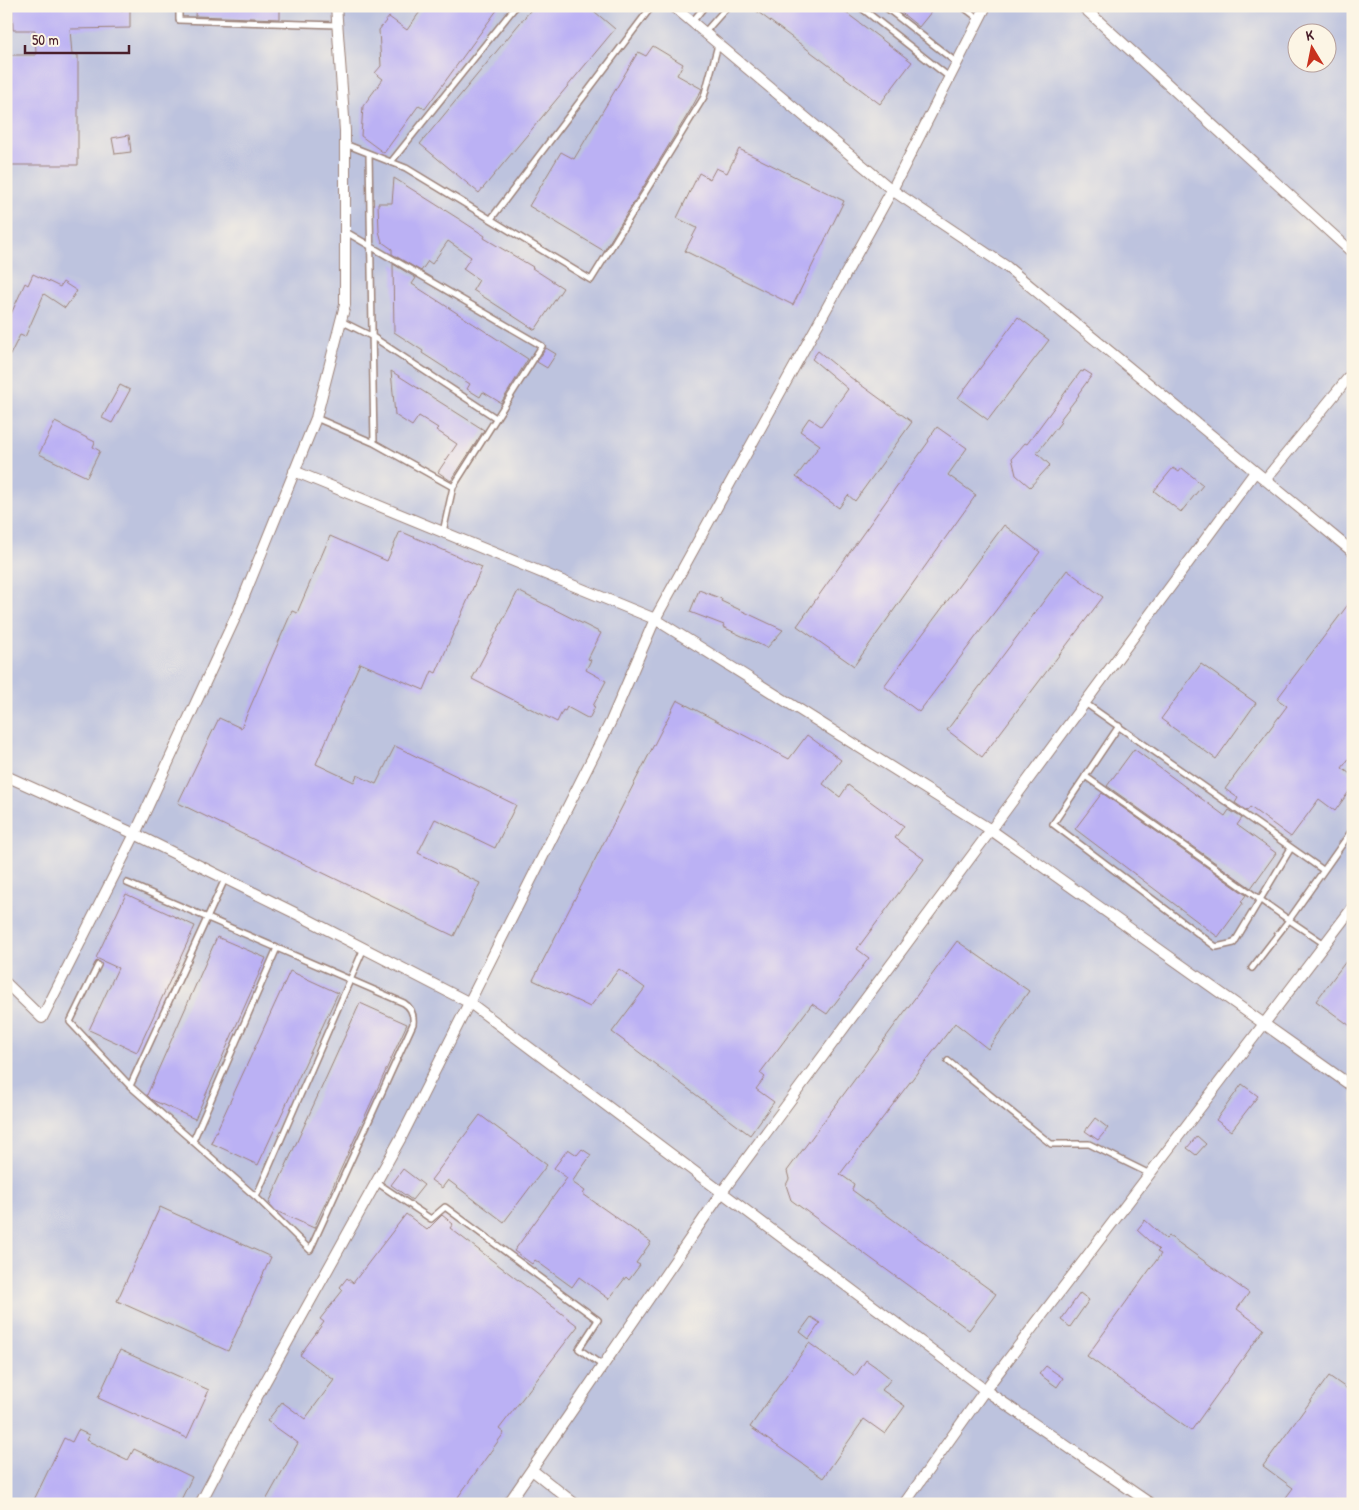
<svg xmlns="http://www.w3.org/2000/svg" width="1359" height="1510" font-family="'Patrick Hand',sans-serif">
<rect width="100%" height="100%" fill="#fcf5e5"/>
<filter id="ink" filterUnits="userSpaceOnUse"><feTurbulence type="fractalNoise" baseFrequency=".02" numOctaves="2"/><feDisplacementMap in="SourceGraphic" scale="10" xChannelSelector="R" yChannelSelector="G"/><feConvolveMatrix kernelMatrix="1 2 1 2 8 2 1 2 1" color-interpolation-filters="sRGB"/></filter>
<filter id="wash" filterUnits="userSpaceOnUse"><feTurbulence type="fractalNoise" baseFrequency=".0096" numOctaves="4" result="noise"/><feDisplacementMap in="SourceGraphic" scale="20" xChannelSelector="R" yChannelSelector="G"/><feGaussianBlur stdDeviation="1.12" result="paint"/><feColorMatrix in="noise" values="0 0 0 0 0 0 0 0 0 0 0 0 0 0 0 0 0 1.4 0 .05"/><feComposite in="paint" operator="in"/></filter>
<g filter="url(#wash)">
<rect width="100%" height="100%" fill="#eee5c6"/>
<path fill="#bdc3de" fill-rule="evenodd" d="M6 6H1353V1504H6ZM1296 32H1326V62H1296Z"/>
<g id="blocks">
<path fill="#bbb1f4" d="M12 6H120V10L130 9V28L70 29 72 55H78V165H6V55H36L35 30H13Z
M196 6H280V19L195 16Z
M424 6H500L425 109 419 105 384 153 361 136 363 106 383 79 375 73 381 66 379 30 389 17 407 30Z
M534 6H588L615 29 479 193 420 144Z
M750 6H837L912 62 880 104Z
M893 6H936L919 27Z
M653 46 683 64 677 75 702 89 691 109 604 251 529 206 561 152 574 159 638 52 646 56Z
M129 135 131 152 115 154 112 138Z
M739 149 844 201 793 305 685 251 697 228 677 218 699 173 710 179 716 168 727 173Z
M394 178 459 219 485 236 484 238 533 267 532 268 563 288 535 330 473 290 479 280 463 269 471 257 448 241 432 264 428 261 421 271 392 254V249L382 242 379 231 378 203H392Z
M393 264 416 278 412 284 528 359 501 403 483 392 480 397 467 389 470 384 422 353 423 351 394 332Z
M33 274 60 287 63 282 77 291 65 308 44 294 25 337 20 335 6 363V325L25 283 28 285Z
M1018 317 1049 340 988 420 958 398Z
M546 348 556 354 547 368 537 362Z
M818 351 850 377 912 422 855 501 848 495 839 508 796 477 820 445 800 431 809 418 821 426 848 389 812 359Z
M1084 370 1092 375 1078 394 1079 395 1059 421 1061 422 1037 453 1050 465 1030 487 1016 475 1012 458 1025 443 1027 444 1081 371 1083 372Z
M391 371 484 430 451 481 438 472 457 444 436 430 438 428 419 416 412 426 395 415Z
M120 385 130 390 112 423 102 418Z
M55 422 95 442 93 447 100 451 87 477 39 454Z
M937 427 967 448 948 475 976 495 854 666 797 626 929 441 928 440Z
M1173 468 1179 472 1182 468 1203 485 1181 512 1154 491Z
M1004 525 1040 552 919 712 884 686Z
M400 531 482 567 436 673 432 671 424 690 360 663 316 764 354 782 357 775 376 784 395 746 516 805 495 848 435 819 418 853 480 883 454 936 178 803 219 718 241 728 292 611 297 613 330 536 387 561Z
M1067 570 1103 597 982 757 947 730Z
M699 590 722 599 721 601 783 630 767 648 723 627 724 625 690 612Z
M518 591 601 633 588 659 591 660 586 670 606 681 593 706 595 707 589 719 567 707 565 711 563 710 557 722 472 679Z
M1353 598V753L1342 768 1353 776V786L1335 811 1319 799 1291 837 1250 807 1247 811 1235 803 1238 798 1225 789 1287 706 1277 699Z
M1201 664 1256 703 1216 759 1161 719Z
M677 700 789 759 807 735 841 760 823 784 840 797 848 785 904 826 895 838 924 859 857 949 869 958 827 1014 812 1004 760 1073 765 1077 756 1089 774 1102 750 1135 612 1032 645 988 619 969 590 1007 533 980Z
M1134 749 1225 816 1229 810 1242 818 1237 825 1276 853 1251 888 1107 786Z
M1102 793 1246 895 1241 902 1243 903 1218 937 1075 829Z
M126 894 195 926 137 1052 89 1030 118 968 96 958Z
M217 937 266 958 195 1119 152 1100 147 1095Z
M957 941 1029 991 988 1049 955 1023 840 1174 854 1184 852 1190 996 1294 969 1330 791 1200 786 1185 789 1179 787 1171Z
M1353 952V1028L1316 1001Z
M290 971 338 993 258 1165 211 1143Z
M360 1003 407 1024 314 1228 276 1211 269 1203Z
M1242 1084 1258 1096 1231 1131 1216 1120Z
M480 1115 547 1165 504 1222 448 1180 442 1188 431 1180Z
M1095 1118 1108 1128 1098 1140 1085 1131Z
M1197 1136 1206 1144 1196 1155 1187 1148Z
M568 1149 577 1155 582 1149 591 1155 572 1182 585 1191 583 1194 651 1242 636 1263 640 1265 629 1280 626 1277 609 1299 579 1277 572 1287 535 1260 532 1264 514 1251 567 1178 554 1168Z
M403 1169 424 1185 412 1200 391 1185Z
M160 1207 271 1257 228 1351 117 1301Z
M406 1214 427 1230 442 1215 453 1224 450 1228 578 1326 499 1429 504 1433 453 1504H264L298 1443 267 1421 282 1402 305 1419 334 1380 300 1355 324 1322 320 1319 343 1290 340 1287 347 1278 353 1283Z
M1145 1220 1166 1239 1169 1236 1249 1293 1237 1309 1264 1329 1191 1431 1087 1356 1161 1254 1157 1252 1159 1250 1137 1230Z
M1080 1293 1089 1300 1070 1327 1061 1320Z
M811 1317 820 1323 809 1339 800 1332Z
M809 1343 855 1376 866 1360 876 1367 891 1379 882 1390 905 1406 885 1434 864 1419 823 1478 750 1427Z
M120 1350 209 1390 187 1438 98 1398Z
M1046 1366 1063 1378 1057 1387 1039 1374Z
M1329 1376 1353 1393V1504H1281L1293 1488 1263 1466Z
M78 1430 89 1435 86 1440 128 1460 134 1449 192 1477 179 1504H32L64 1438 72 1442Z"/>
</g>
</g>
<g filter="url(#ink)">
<use href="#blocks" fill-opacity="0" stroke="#9c8278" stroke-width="1"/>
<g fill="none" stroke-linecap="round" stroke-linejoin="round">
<g stroke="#9c8278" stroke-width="8">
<path id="lane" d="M179 6V20L337 25
M859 6 949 77
M884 6 957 63
M962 6 979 19
M692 22 705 6
M705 32 728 6
M345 144 406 168 591 280 704 97 718 45
M369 154 374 443 453 487 443 532
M391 162 516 6
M491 219 652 6
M346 232 542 346 453 487
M341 321 373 337 496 418
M316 418 374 443
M1085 703 1323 870
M1119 726 1053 824 1216 947 1234 943 1291 848
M1085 776 1289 920 1326 945
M98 965 70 1022 130 1086 256 1197 310 1250 413 1024C414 1015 412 1008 404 1003L127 883
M1252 968 1289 920 1353 829
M948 1061 1051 1144H1089L1150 1174
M130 1086 225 879
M193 1141 277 948
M376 1182 431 1219 445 1207 598 1320 579 1349 603 1366
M256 1197 364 948"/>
</g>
<g stroke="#9c8278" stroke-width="12">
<path id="street" d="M673 6 892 190 1007 267 1353 552
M1082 6 1353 253
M294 471 655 619 991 830 1353 1087
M1265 480 1353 372
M6 776 135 834 299 915 470 1003 985 1390 1151 1504
M6 983 42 1018 135 834 236 616 316 418 345 305V131L336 6
M532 1470 575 1504
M200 1504 243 1422 403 1134 611 721 655 619 892 190 986 6
M508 1504 722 1192 991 830 1255 472
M904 1504 985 1390 1353 907"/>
</g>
<use href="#lane" stroke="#fff" stroke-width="5"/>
<use href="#street" stroke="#fff" stroke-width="10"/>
</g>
</g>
<rect width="1359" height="1510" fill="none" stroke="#fcf5e5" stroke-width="25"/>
<g transform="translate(1312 48) rotate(350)"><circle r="24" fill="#fcf5e5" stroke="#b59f9b"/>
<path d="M0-4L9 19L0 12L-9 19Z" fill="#c8321e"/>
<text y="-8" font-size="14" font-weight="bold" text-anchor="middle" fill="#4a1f2b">K</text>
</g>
<path d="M25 45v8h104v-8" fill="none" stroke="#4a1f2b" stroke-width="2.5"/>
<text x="32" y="45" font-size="15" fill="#4a1f2b" stroke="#fcf5e5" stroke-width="4" paint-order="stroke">50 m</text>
</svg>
